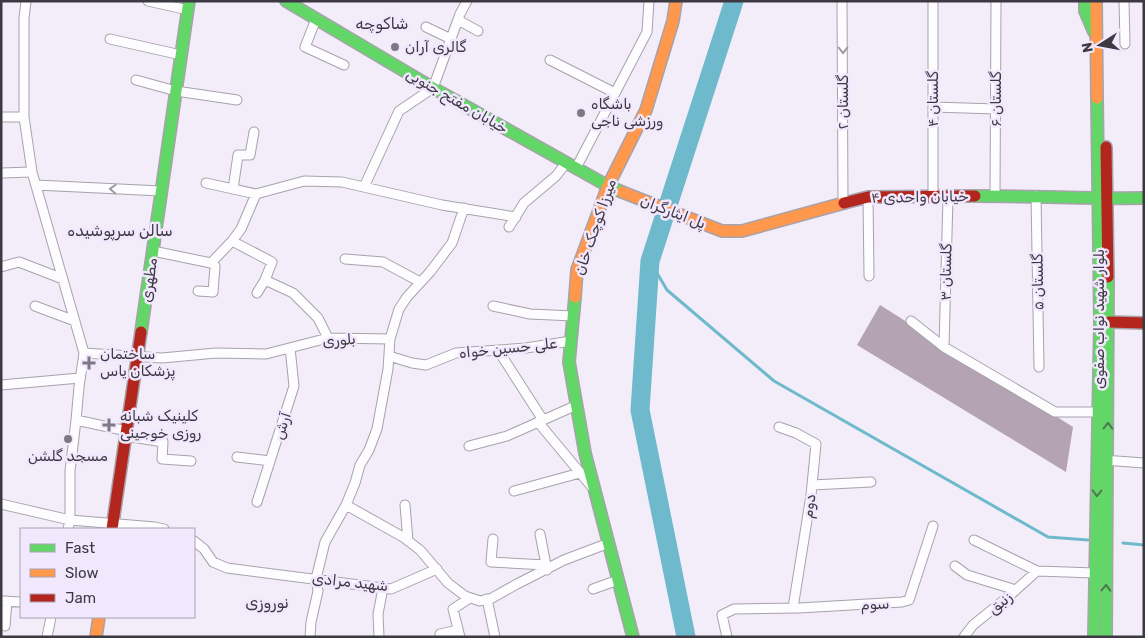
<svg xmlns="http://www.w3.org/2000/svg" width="1145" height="638" font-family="Rubik,Cairo,sans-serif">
<rect width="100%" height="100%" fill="#f3edf9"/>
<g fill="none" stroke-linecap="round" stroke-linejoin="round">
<path stroke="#6ebacc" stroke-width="3" d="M650 261 667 290 774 381 1048 537 1088 540
M1123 543 1144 545"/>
<path stroke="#6ebacc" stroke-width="19" d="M686 637 640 410 650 261 734 1"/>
</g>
<path fill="#b4a3b3" d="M880 305 1073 427 1066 472 857 345Z"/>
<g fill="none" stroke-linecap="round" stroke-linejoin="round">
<g stroke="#a7a2ab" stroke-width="11">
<path id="street" d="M26 1 24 18V117L32 172 84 353 79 387 76 420 70 471V520L68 529
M148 1 188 10
M842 1 843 203
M1124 1 1125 44
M316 19 305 47 344 65
M458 20 478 31
M426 27 451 39
M110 39 181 55
M550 60 615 93
M136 80 176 91 237 100
M933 107 996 109
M1 117H24
M576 168 647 32 649 1
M1 173 32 172
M206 183 256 194 304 181 342 182 442 205 516 217
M36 185 161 191
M364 187 399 111 433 88 460 14 467 1
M233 189 238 155H250L254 132
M995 196 996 1
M1036 196 1039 367
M868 197 869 276
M933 197V1
M509 227 524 203 556 176 566 163
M232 241 272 262 265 280 257 293
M153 251 211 263
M345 259 383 262 420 282
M211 263 232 241 241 229 256 194
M1 267 19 262 63 279
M265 280 293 293 318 318 328 338
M198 291 213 292 215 266 211 263
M35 306 75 321
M493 306 530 314 573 316
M911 321 944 347 1055 412H1098
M944 347 948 197
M498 350 543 420
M84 353 162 358 216 353 266 354 328 338 390 339
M389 356 412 363 426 365 456 353 526 348 571 341
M1 385 80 378
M76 420 127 431
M538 422 592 487
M779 427 796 433 816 444 811 495 793 608
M126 436 163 442 162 459 191 461
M469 446 507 436 577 405
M237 457 270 461
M1103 460 1144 463
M812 485 871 482
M514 491 580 473
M257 502 294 386 290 348
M1 504 70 520 155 527 164 529
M346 505 355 483 360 465 369 450 377 429 388 369 390 339 399 309 407 297 430 272 452 243 464 208
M405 505 408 541
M540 534 547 570
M493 539 491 562 546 565
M974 540 1037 571 1095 573
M194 541 204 549 213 562 227 568 391 589 437 569
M955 566 967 575 1016 590
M593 589 618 580
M487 599 495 637
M2 601 21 602
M5 626 7 601
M440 634 458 630
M47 637 51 617
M310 637 311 622 318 591 316 579 325 542 346 505 403 537 420 550 448 583 465 596 480 601 492 598 517 584 564 560 609 543
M379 637 378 614 383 588
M460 637 453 609 470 598
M727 637 722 615 734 609 799 608 902 602 909 600 933 526
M964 637 973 625 1008 597 1037 571"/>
</g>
<g stroke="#a7a2ab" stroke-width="14">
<path id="fast" d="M286 1 433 88 608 186 622 192
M1085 1V11L1094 32
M975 196C1032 196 1088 199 1144 198
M575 297 569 362 585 453 633 637
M141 332 189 1
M1094 637 1100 322 1097 98
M1106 637 1108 277"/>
</g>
<g stroke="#a7a2ab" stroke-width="14">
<path id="slow" d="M1096 1 1097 98
M622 192 722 231H742L844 203
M575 297 577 270 608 186 646 110 673 21 676 1
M96 637 99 617"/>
</g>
<g stroke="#a7a2ab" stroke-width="14">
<path id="jam" d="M1106 147 1108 277
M844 203 868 197 975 196
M1109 322 1144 323
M112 529 141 332"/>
</g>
<use href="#street" stroke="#fdfcfe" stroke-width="9"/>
<use href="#fast" stroke="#63d668" stroke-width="11"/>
<use href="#slow" stroke="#ff974d" stroke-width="11"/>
<use href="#jam" stroke="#b3261e" stroke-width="11"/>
</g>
<defs><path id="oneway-chevron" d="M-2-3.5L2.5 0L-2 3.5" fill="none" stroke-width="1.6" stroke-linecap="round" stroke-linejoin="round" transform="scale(1.25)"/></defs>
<g stroke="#9d9aa0">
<use href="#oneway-chevron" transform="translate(843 50) rotate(90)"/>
<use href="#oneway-chevron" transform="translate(113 189) rotate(-177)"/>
</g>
<g stroke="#4c7851">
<use href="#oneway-chevron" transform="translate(1108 426) rotate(-89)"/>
<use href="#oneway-chevron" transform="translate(1097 493) rotate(91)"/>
<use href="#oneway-chevron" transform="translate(1106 588) rotate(-89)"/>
</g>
<g fill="#7d7882" stroke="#f2e8fe" stroke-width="2">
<circle cx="395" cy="47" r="5"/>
<circle cx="581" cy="113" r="5"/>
<path d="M86.5 355.5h5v5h5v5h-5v5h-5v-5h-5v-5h5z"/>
<path d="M106.5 417.5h5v5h5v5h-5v5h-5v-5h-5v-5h5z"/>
<circle cx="68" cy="439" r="5"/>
</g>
<g text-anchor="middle" stroke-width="5" stroke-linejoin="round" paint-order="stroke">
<g font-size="15" fill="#3d3942" stroke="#f2e8fe" text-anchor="start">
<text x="405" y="52">گالری آران</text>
<text x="591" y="109">باشگاه<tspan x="591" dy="17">ورزشی ناجی</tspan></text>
<text x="100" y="359">ساختمان<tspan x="100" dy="17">پزشکان یاس</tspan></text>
<text x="120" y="421">کلینیک شبانه<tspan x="120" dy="17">روزی خوجینی</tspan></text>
<text x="68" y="461" text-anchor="middle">مسجد گلشن</text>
</g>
<g font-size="15" fill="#3d3942" stroke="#f2e8fe">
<text transform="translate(933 99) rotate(-90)" y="5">گلستان ۴</text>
<text transform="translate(996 99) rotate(-90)" y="5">گلستان ۶</text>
<text transform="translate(457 101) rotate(30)" y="5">خیابان مفتح جنوبی</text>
<text transform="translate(843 102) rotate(-90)" y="5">گلستان ۲</text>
<text transform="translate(920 197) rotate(-1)" y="5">خیابان واحدی ۴</text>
<text transform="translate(673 212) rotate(21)" y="5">پل ایثارگران</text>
<text transform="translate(595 227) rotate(-71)" y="5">میرزا کوچک خان</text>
<text transform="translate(946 272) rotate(-89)" y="5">گلستان ۳</text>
<text transform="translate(149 280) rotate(-82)" y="5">مطهری</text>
<text transform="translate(1038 282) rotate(-91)" y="5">گلستان ۵</text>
<text transform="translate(1099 319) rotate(-90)" y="5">بلوار شهید نواب صفوی</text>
<text transform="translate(339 340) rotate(-4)" y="5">بلوری</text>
<text transform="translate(508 348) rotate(-6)" y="5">علی حسین خواه</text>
<text transform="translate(282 426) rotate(-72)" y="5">آرش</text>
<text transform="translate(809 506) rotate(-82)" y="5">دوم</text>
<text transform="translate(350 582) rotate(6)" y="5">شهید مرادی</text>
<text transform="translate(1000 603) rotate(-39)" y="5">زنبق</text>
<text transform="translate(875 604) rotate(-3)" y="5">سوم</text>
</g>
<g font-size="16" fill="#3d3942" stroke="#f2e8fe">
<text x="382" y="29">شاکوچه</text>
<text x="120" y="236">سالن سرپوشیده</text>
<text x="267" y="608">نوروزی</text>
</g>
</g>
<rect width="1145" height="638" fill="none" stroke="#3d3942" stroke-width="5"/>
<rect x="20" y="528" width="175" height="90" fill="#f2e8fe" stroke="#aaa2b3"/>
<rect x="30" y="544" width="25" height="8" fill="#63d668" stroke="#aaa2b3"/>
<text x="65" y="553" font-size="15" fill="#3d3942">Fast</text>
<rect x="30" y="569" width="25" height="8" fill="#ff974d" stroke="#aaa2b3"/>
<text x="65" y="578" font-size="15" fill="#3d3942">Slow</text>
<rect x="30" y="594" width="25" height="8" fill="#b3261e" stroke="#aaa2b3"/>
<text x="65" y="603" font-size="15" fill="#3d3942">Jam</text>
<g transform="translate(1100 45) rotate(259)" stroke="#f2e8fe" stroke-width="4" paint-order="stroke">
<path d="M0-4L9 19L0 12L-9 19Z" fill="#3d3942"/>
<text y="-8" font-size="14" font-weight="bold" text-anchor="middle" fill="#3d3942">N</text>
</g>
</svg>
